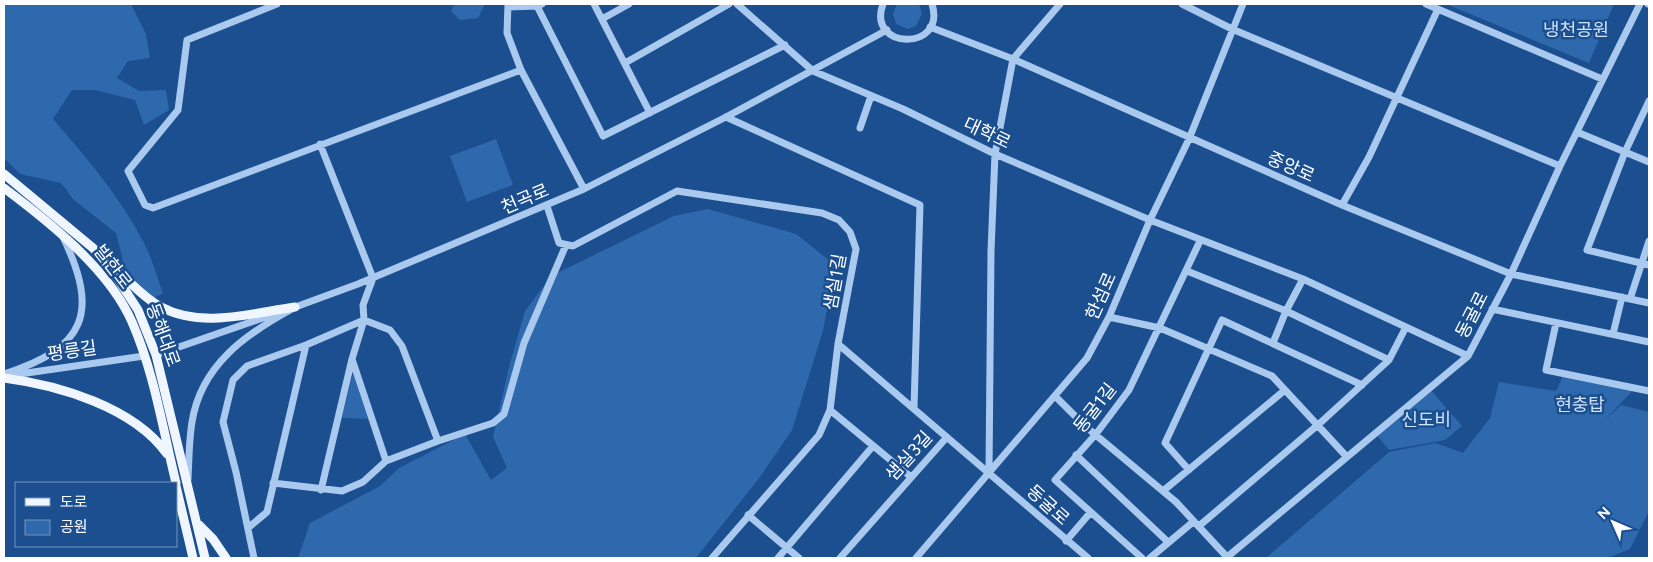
<svg xmlns="http://www.w3.org/2000/svg" width="1653" height="562" font-family="Figtree,'Noto Sans KR',sans-serif">
<rect width="100%" height="100%" fill="#1b4f8f"/>
<path fill="#2e69ad" d="M4 4H131L146 34 150 58 128 61 117 78 139 91 166 90 169 110 144 125 135 100 95 90H72L53 119C87 158 120 197 144 243 152 258 157 277 163 293L147 302 126 272 116 233 74 200 61 183 20 174 4 158Z
M454 4H485L478 18 460 20 451 11Z
M897 4H919L922 14 916 26 908 29 896 24 893 14Z
M1446 4H1614L1589 63Z
M496 139 513 185 467 202 450 156Z
M708 209 796 234 835 265 823 331 792 430 760 477 696 558H298L310 523 380 486 399 468 465 434 491 480 507 468 493 437 510 363 525 311 551 276 674 216Z
M353 373 368 419 342 418Z
M1564 374 1635 388 1604 421 1621 405 1649 412V511L1630 549 1607 558H1266L1389 452 1435 443 1463 453 1490 418 1499 382 1556 391Z
M1429 388 1462 426 1445 440 1389 450 1375 433Z"/>
<g fill="none" stroke-linecap="round" stroke-linejoin="round">
<path stroke="#a9c9ee" stroke-width="7" d="M277 4 187 40 178 110 128 171 145 205 153 208 521 70
M508 4 507 33 521 70 584 189
M594 4 650 113
M737 4 813 71 903 109 995 154 1150 220 1303 279 1468 356
M883 4C866 50 947 52 932 4
M1182 4 1232 29 1560 166
M1426 4 1602 79
M1648 4H1649
M537 6 603 136 785 45
M508 7 537 6 542 4
M602 19 629 4
M930 27 1013 59 1342 205 1511 274 1649 303
M625 63 729 4
M1649 101 1625 152 1587 250 1649 265
M726 117 920 205 914 408
M860 128 871 96
M1577 132 1649 162
M1342 205 1369 157 1438 9
M547 206 559 243 573 246 677 191 822 213 839 220 850 232 856 249 838 344 830 410 819 435 712 558
M1187 271 1286 311 1273 343
M1303 279 1286 311 1389 360
M1630 299 1649 241
M290 309 358 284 584 189 726 117 887 30
M1492 309 1649 342
M1109 317 1160 328 1272 376 1347 457
M1556 323 1546 370 1649 391
M1613 334 1622 297
M838 344 1088 558
M156 355 277 313
M352 359 386 461
M4 374C85 348 100 314 63 237
M13 375 144 356
M1055 396 1085 426 1176 502 1227 557
M830 410 911 477
M438 441 493 423 504 414 524 343 566 245
M1076 455 1168 542
M1189 470 1165 443 1222 320 1362 385
M989 472 991 251 995 154 1013 59 1060 4
M188 479C189 460 189 440 192 422 201 365 246 334 292 309
M273 483 342 491 363 482 386 461 438 441 402 346 390 330 364 320 363 305 373 278 320 144
M321 490 352 359 364 320
M1163 491 1285 390
M748 515 799 558
M1199 526 1319 424 1389 360 1406 327
M248 528 267 512 306 345
M1066 541 1090 513
M254 558 236 472 223 422 233 380 247 366 306 345 364 320
M778 558 873 446
M840 558 947 437
M916 558 1087 358 1109 317 1150 220 1189 139 1243 4
M1142 558 1055 480 1096 434 1129 390 1200 241
M1150 558 1193 522
M1226 558 1468 356 1511 274 1560 166 1640 4"/>
<path stroke="#f0f6ff" stroke-width="9" d="M4 174 93 248 112 270 138 310 156 355 205 558
M4 188C48 221 109 269 132 322 154 372 163 430 176 483
M117 270C131 283 144 298 161 307 202 329 252 313 295 307
M4 378C58 385 134 407 167 454
M176 486 193 558
M197 523 213 539 226 558"/>
</g>
<g text-anchor="middle" stroke-width="5" stroke-linejoin="round" paint-order="stroke">
<g font-size="18" fill="#cfe3fa" stroke="#1b4f8f">
<text x="1576" y="36">냉천공원</text>
<text x="1580" y="411">현충탑</text>
<text x="1426" y="426">신도비</text>
</g>
<g font-size="18" fill="#fff" stroke="#1b4f8f">
<text transform="translate(987 133) rotate(25)" y="6">대학로</text>
<text transform="translate(1291 167) rotate(24)" y="6">중앙로</text>
<text transform="translate(525 199) rotate(-23)" y="6">천곡로</text>
<text transform="translate(113 267) rotate(52)" y="6">발한로</text>
<text transform="translate(835 282) rotate(-80)" y="6">샘실1길</text>
<text transform="translate(1101 296) rotate(-66)" y="6">한섬로</text>
<text transform="translate(1472 315) rotate(-63)" y="6">동굴로</text>
<text transform="translate(163 335) rotate(70)" y="6">동해대로</text>
<text transform="translate(72 351) rotate(-8)" y="6">평릉길</text>
<text transform="translate(1095 408) rotate(-52)" y="6">동굴1길</text>
<text transform="translate(909 456) rotate(-48)" y="6">샘실3길</text>
<text transform="translate(1048 505) rotate(42)" y="6">동굴로</text>
</g>
</g>
<rect width="1653" height="562" fill="none" stroke="#ffffff" stroke-width="10"/>
<rect x="15" y="482" width="162" height="65" fill="#1b4f8f" stroke="#7695bc"/>
<rect x="25" y="498" width="25" height="8" fill="#f0f6ff" stroke="#7695bc"/>
<text x="60" y="507" font-size="15" fill="#ffffff">도로</text>
<rect x="25" y="520" width="25" height="15" fill="#2e69ad" stroke="#7695bc"/>
<text x="60" y="532" font-size="15" fill="#ffffff">공원</text>
<g transform="translate(1613 522) rotate(315)" stroke="#1b4f8f" stroke-width="4" paint-order="stroke">
<path d="M0-4L9 19L0 12L-9 19Z" fill="#ffffff"/>
<text y="-8" font-size="14" font-weight="bold" text-anchor="middle" fill="#ffffff">N</text>
</g>
</svg>
